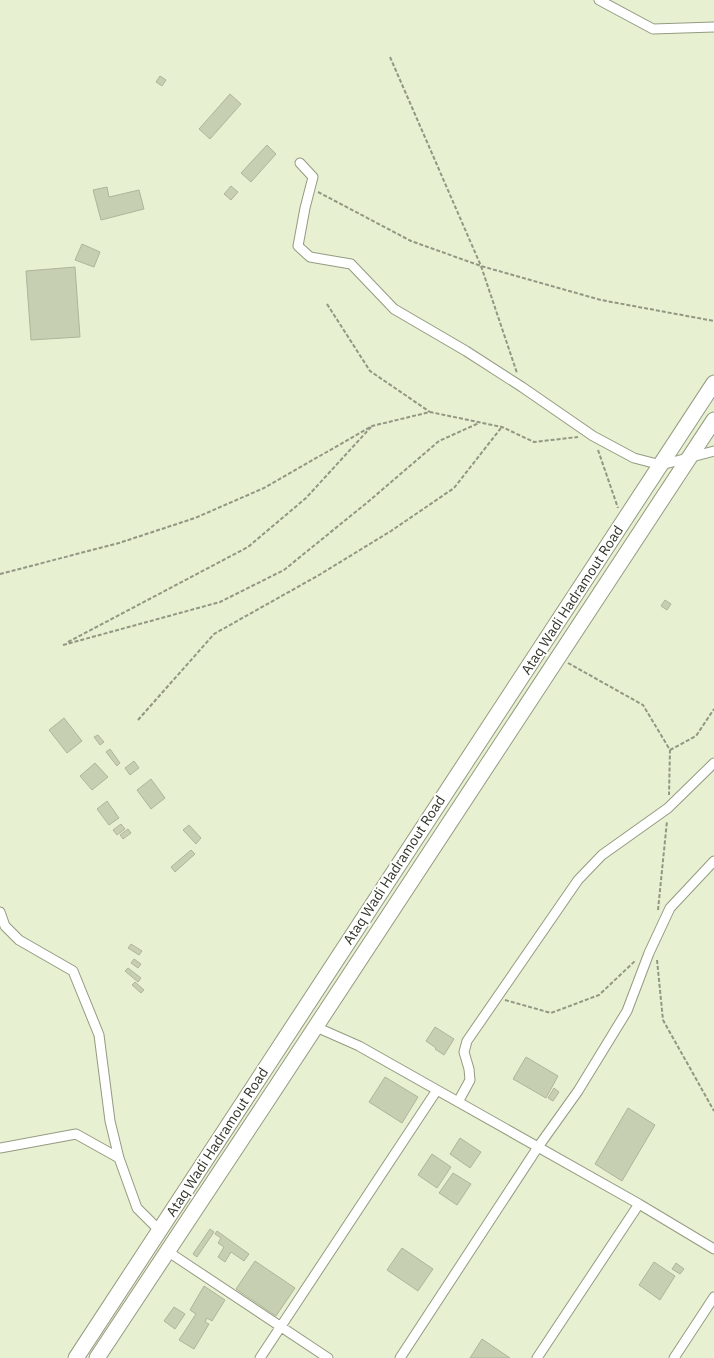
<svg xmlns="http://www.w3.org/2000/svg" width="714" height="1358" font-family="'IBM Plex Sans',sans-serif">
<rect width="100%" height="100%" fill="#e8f0d2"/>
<path fill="#c7cfb2" stroke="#aeb599" d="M160 76 166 80 162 86 156 82Z
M230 94 241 104 210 139 199 129Z
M267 145 276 154 251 182 241 173Z
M231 186 238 192 231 200 224 194Z
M107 187 109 197 139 190 144 209 101 220 93 190Z
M82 244 100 252 94 267 75 260Z
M75 267 80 337 31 340 26 271Z
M665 600 671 604 667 610 661 606Z
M64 718 82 741 67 753 49 730Z
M98 735 104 742 100 745 94 737Z
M110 749 120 763 117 766 106 752Z
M134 761 139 768 130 775 125 768Z
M95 763 108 777 92 790 80 776Z
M151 779 165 798 151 809 137 790Z
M107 801 119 818 109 825 97 809Z
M121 824 125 829 117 835 113 830Z
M189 825 201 838 196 844 183 830Z
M128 829 131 833 123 839 120 835Z
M191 850 195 854 175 872 171 867Z
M131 944 142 951 139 955 128 948Z
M134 959 141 964 138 968 131 963Z
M128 968 141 978 138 982 125 971Z
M135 982 144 990 141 993 132 985Z
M435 1027 454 1039 444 1055 435 1049 436 1048 426 1041Z
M526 1057 558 1076 546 1098 513 1079Z
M385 1077 418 1097 402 1123 369 1102Z
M554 1088 559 1092 553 1101 548 1098Z
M628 1108 655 1125 622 1181 595 1164Z
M460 1138 481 1152 470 1168 450 1154Z
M432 1154 451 1167 437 1188 418 1175Z
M453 1173 471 1184 457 1205 439 1193Z
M210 1229 214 1232 197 1257 193 1254Z
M217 1231 249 1254 244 1261 231 1252 225 1262 218 1257 224 1247 218 1243 221 1238 215 1234Z
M402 1248 433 1269 418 1291 387 1270Z
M255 1261 295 1288 276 1316 236 1289Z
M654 1262 675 1276 660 1300 639 1285Z
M676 1263 684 1269 680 1274 672 1269Z
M204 1286 225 1300 212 1321 207 1318 205 1322 209 1324 194 1349 179 1340 196 1314 190 1310Z
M174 1307 185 1314 175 1329 164 1321Z
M482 1339 510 1358H470Z"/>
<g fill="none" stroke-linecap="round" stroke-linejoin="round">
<g stroke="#949b80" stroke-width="11">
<path id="minor" d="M599 0 653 29 714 27
M300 163 313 177 305 208 298 246 310 257 351 264 394 309 466 351 522 387 593 436 634 458 661 465 714 451
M0 912 5 926 19 940 73 971 99 1035 110 1121 119 1158 137 1208 159 1230
M316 1027 359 1046 639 1204 714 1249
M458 1102 470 1080 469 1069 464 1052 467 1041 578 880 602 855 668 808 714 763
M0 1148 76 1134 119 1158
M167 1251 328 1358
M260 1358 437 1090
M400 1358 538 1147 578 1091 627 1011 649 953 670 908 714 861
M537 1358 639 1204
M674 1358 714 1297"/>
</g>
<g stroke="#949b80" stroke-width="17">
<path id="primary" d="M76 1358 714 383
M97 1358 263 1107 714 420"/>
</g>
<path stroke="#919782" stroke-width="2" stroke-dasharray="4 2" stroke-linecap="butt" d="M390 57 481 266 517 373
M318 192 411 241 481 266 601 300 714 321
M327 304 370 371 430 412
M598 450 618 508
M0 574 119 543 195 518 264 488 372 426 430 412 502 427 534 442 578 437
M68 642 248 547 306 498 371 427
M63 645 220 602 284 570 369 501 439 441 479 423
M568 663 643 705 670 750 669 795
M138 720 214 634 319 575 391 531 454 488 501 428
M670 750 696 736 714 709
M658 910 667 821
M657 960 663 1020 714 1111
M505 1000 551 1013 599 995 636 960"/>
<use href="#minor" stroke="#fff" stroke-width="9"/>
<use href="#primary" stroke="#fff" stroke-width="15"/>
</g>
<g text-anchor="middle" stroke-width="4" stroke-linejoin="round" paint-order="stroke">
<g font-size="14" fill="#303328" stroke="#fff">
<text transform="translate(572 600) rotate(-57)" y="5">Ataq Wadi Hadramout Road</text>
<text transform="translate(394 870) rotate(-57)" y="5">Ataq Wadi Hadramout Road</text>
<text transform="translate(217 1142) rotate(-57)" y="5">Ataq Wadi Hadramout Road</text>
</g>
</g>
</svg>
